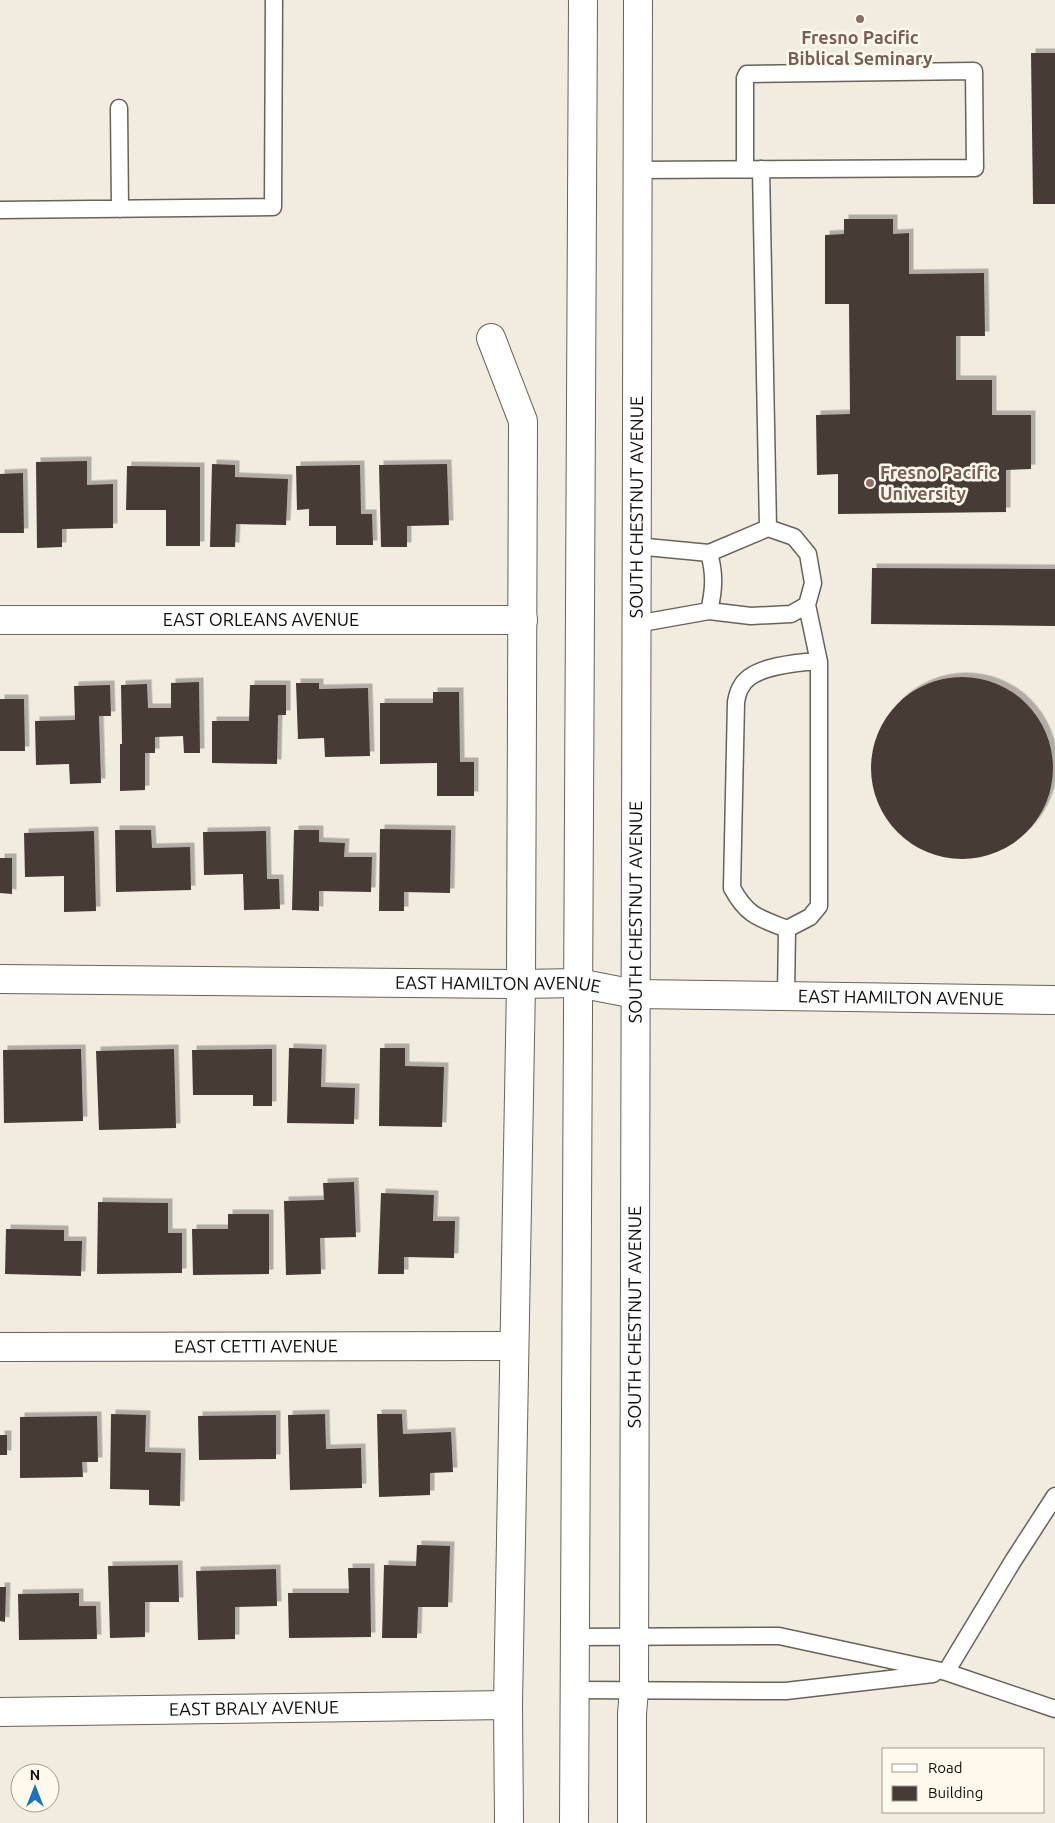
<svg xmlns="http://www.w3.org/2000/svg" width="1055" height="1823" font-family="Ubuntu,sans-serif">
<defs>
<filter id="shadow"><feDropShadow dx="4.5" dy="-4.5" stdDeviation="0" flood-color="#0004"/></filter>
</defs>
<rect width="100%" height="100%" fill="#f2ece0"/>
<path fill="#463b36" filter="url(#shadow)" d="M1031 53H1055V204H1033Z
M844 219H893V234L909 233V274L984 273 985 336H956V380H992V415H1031V469L1006 470V512L838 514V474L817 475 816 415 850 414 849 304H825V235L844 234Z
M87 461V485L113 484V528L62 529V547L37 548 36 462Z
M212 464 235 465V477L288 479 286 525 236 524 235 547H210Z
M447 464 449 525 407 526V547H381L379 465Z
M360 465 361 514H372L373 545H336V526H309V509L297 510 296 466Z
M127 466 200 467V546H166V510H126Z
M23 473 24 533H0V474Z
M872 568 1055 569V626L871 624Z
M871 768a91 91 0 1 1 182 0a91 91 0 1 1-182 0Z
M199 682 200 753H184L183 736 155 737V753H145V790L120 791V744H122L121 685 147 684 148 708H171V683Z
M296 683H319V689L368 688 370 756 325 757 324 738 298 739Z
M110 685 111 716H99L101 783 70 784 69 764 36 765 35 721 75 720 74 686Z
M250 685H286V715H278L277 764 212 763V721H249Z
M433 692H459L460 762H474V796H437V763L380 764V703H433Z
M0 699H24L25 751H0Z
M380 829 451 830 450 893 404 892V911H379Z
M115 830H151L152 848 190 847 191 890 116 892Z
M294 830H319V842L345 843 344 857H372L371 892 319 891V911L292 910Z
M94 831 96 911 64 912V876L25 877 24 833Z
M266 831 267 879H279L280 909 244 910 243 874 204 875 203 832Z
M0 858H12V894L0 893Z
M289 1048 322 1049 321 1087 355 1088 354 1124 287 1123Z
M380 1048H405V1066L444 1067 442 1127 379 1126Z
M81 1049 83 1121 4 1123 3 1050Z
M174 1049 176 1128 99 1130 96 1051Z
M272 1049V1106H253V1095H193L192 1050Z
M354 1182 356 1237 320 1238 321 1274 286 1275 284 1201 324 1200 323 1183Z
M381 1193 434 1195 433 1221H455L454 1258 404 1257V1274H378Z
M98 1202 168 1203V1233H182V1273L97 1274Z
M228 1214H269V1274L193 1275 192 1229H228Z
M6 1229 64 1230V1241H82L81 1276 5 1274Z
M111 1414 146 1415 145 1452 181 1453 180 1506 149 1505V1490L110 1489Z
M325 1414 326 1449 361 1448 362 1488 290 1490 288 1415Z
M377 1414H402L403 1434 451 1432 453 1472 430 1473V1495L379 1497Z
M276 1415V1459L199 1460 198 1416Z
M97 1416 98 1462H82L83 1477 20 1478V1417Z
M0 1435H7V1455H0Z
M417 1545 450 1546 448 1607H418L417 1638H382L384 1565 416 1566Z
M178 1565 179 1602H145V1637L110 1638 108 1566Z
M348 1568H370L371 1637 289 1638 288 1593H349Z
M276 1569 277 1606 235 1607V1639L198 1640 196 1571Z
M0 1587H6L5 1622 0 1621Z
M79 1593V1606H96L97 1639 19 1640 18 1594Z"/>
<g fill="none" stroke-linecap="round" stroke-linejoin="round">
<g stroke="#676358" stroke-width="19">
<path id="service" d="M119 108 120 209
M761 169 768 528
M638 170 975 168 974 71 747 74 745 78V169
M0 210 273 207 274 0
M636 546 709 553C715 574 714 590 709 611L636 624
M709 553 768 528 794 537 808 554 813 583 807 605 791 614 751 616 709 611
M807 605 819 662
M806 662H819V906L810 917 787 929C759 918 747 916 732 888L736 702C737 697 738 691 741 687 750 668 787 664 806 662Z
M786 996 787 929
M576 1637 779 1636 946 1672 1055 1709
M946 1672 1013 1561 1055 1496
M576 1690 786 1691 933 1674"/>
</g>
<g stroke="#676358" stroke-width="30">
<g id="minor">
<path d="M491 338 523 421 521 984 508 1705 509 1823"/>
<path id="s1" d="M0 620H523"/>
<path id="s2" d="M0 979 521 984 578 983 635 994 1055 1000"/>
<path id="s3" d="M0 1347 513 1346"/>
<path id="s4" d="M0 1712 508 1705"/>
</g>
</g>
<g stroke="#676358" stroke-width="30">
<g id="secondary">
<path d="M574 1823 583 0"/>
<path id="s5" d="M632 1823V1714L634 1690 638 0"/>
</g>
</g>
<use href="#service" stroke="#fff" stroke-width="16"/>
<use href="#minor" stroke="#fff" stroke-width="28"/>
<use href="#secondary" stroke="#fff" stroke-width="28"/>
</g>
<g fill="#8d6e63" stroke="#fff9ed" stroke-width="2">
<circle cx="860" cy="19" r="5"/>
<circle cx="870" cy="483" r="5"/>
</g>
<g text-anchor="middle" stroke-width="5" stroke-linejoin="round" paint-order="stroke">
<g font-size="18" font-weight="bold" fill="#785e54" stroke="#fff9ed">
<text x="860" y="44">Fresno Pacific<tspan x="860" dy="21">Biblical Seminary</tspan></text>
<text x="880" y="479" text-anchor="start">Fresno Pacific<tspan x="880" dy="21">University</tspan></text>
</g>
<g font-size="18" fill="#0e0d09" stroke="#fff9ed">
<text dy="6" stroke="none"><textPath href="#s5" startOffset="1316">SOUTH CHESTNUT AVENUE</textPath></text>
<text dy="6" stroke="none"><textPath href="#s1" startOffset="261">EAST ORLEANS AVENUE</textPath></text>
<text dy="6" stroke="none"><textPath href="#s5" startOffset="911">SOUTH CHESTNUT AVENUE</textPath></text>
<text dy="6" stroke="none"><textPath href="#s2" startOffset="498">EAST HAMILTON AVENUE</textPath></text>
<text dy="6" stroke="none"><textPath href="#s2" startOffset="902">EAST HAMILTON AVENUE</textPath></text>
<text dy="6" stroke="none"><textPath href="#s5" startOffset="506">SOUTH CHESTNUT AVENUE</textPath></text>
<text dy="6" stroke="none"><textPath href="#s3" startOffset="256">EAST CETTI AVENUE</textPath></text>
<text dy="6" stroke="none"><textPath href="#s4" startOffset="254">EAST BRALY AVENUE</textPath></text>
</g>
</g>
<rect x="882" y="1748" width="162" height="65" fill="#fff9ed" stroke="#9f9b92"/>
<rect x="892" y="1764" width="25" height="8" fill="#ffffff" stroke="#9f9b92"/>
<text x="928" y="1773" font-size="15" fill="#0e0d09">Road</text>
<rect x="892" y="1786" width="25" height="15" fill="#463b36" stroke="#9f9b92"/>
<text x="928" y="1798" font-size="15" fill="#0e0d09">Building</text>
<g transform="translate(35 1788)"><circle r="24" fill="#fff9ed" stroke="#9f9b92"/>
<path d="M0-4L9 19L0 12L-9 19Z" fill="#1d72c0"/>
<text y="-8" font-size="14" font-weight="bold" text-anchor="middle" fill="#0e0d09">N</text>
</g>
</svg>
